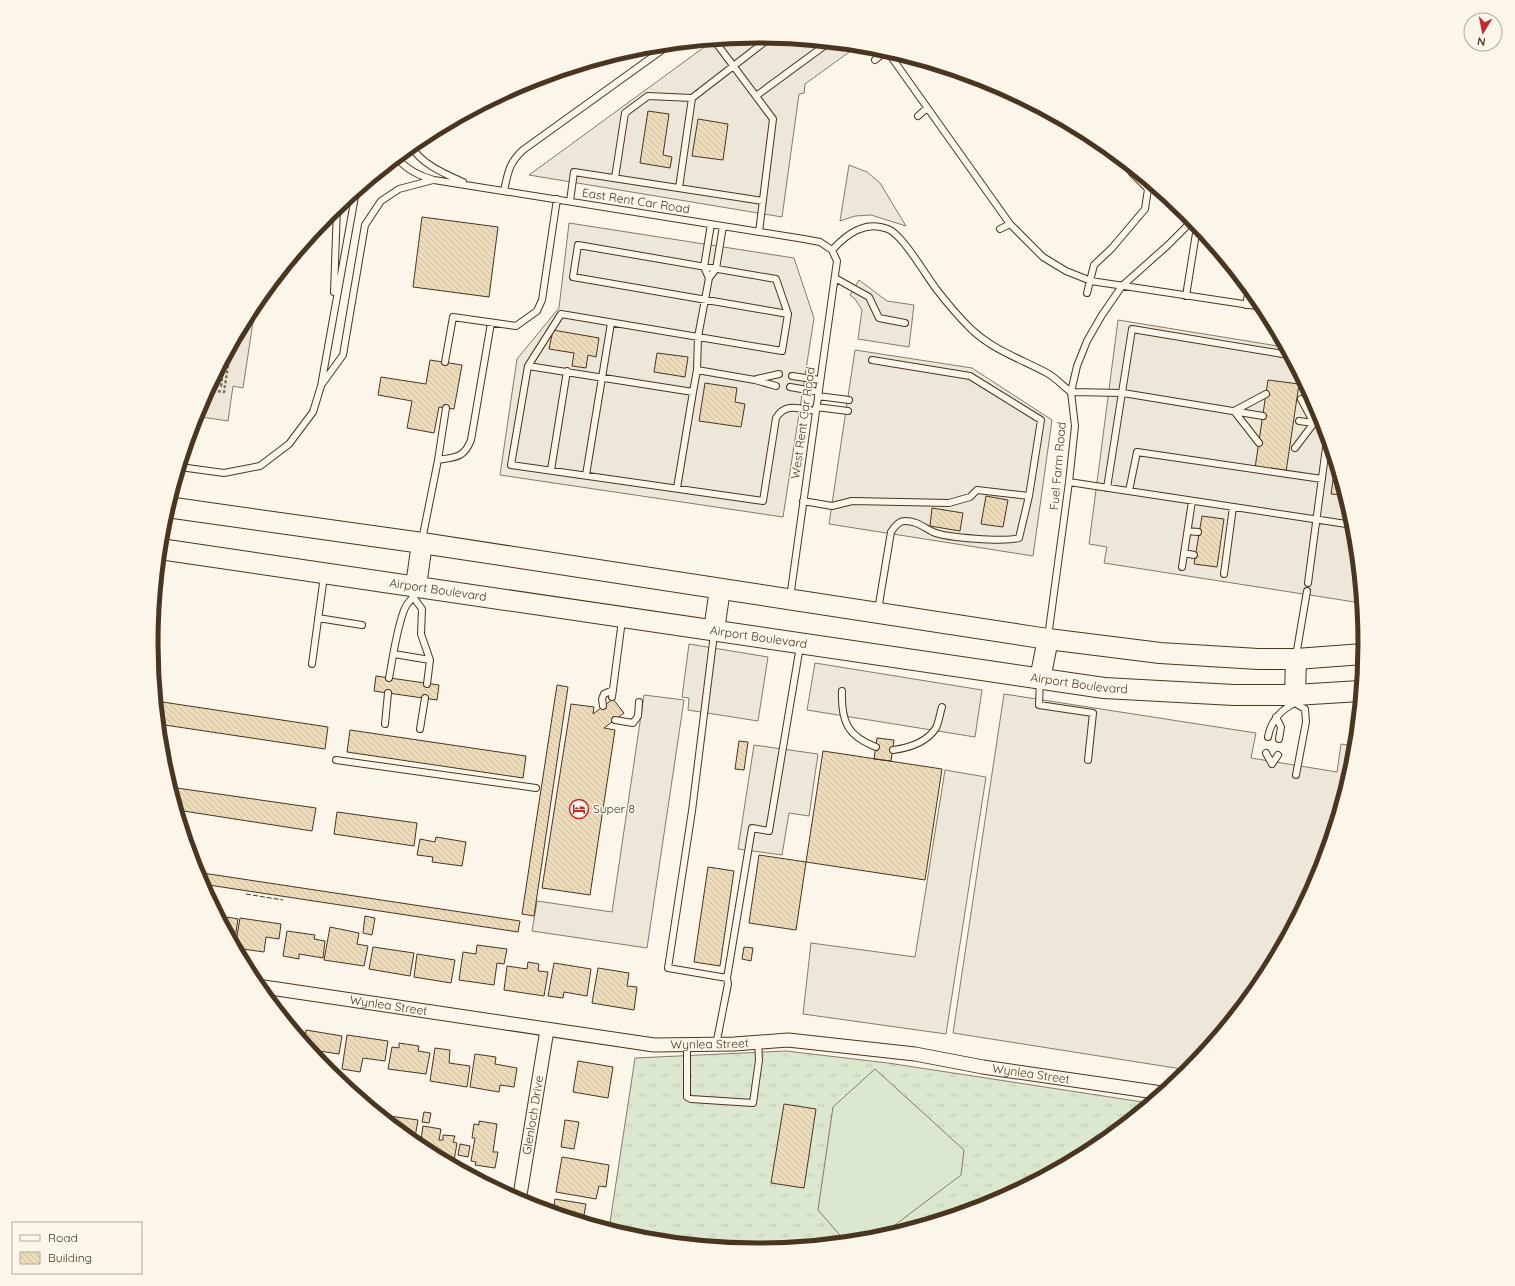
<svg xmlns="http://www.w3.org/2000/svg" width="1515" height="1286" font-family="Quicksand,sans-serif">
<defs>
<pattern id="grass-tufts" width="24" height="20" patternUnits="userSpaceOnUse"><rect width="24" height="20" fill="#dce7d0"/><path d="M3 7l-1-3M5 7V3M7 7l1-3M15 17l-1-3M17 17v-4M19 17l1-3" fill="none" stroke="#bec7b2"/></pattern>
<pattern id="building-back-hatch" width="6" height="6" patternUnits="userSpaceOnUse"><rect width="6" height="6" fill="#ecdcbc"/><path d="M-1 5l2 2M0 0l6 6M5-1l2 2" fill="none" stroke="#ccbda1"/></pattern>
</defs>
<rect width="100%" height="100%" fill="#fbf6e9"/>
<path fill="url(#grass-tufts)" stroke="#887966" d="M786 1051 888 1063 1149 1103 1095 1148 990 1204 876 1238 757 1250 639 1238 609 1229 635 1058Z"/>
<path fill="#dce7d0" stroke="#887966" d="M875 1069 964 1150 961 1175 879 1237 845 1241 818 1210 833 1107Z"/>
<path fill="#ede7d9" stroke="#887966" d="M758 36 848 45 852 50 805 84 804 93 799 94 782 217 529 175 714 40Z
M849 165 867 172 880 183 906 226 871 215 855 216 840 221Z
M569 223 794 258 814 318 783 517 500 475 517 359 559 308Z
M859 280 887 301 914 305 909 347 858 339 862 310 855 299 850 295Z
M256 302 243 388 233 386 228 421 195 416Z
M1118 320 1284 347 1318 411 1353 525 1361 603 1104 563 1107 547 1089 544Z
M855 350 972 368 1052 420 1033 556 829 524Z
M689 644 768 657 758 721 688 710 689 698 682 697Z
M815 663 982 690 975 737 807 710Z
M1004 694 1256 733 1251 758 1337 772 1341 744 1354 746 1353 762 1318 876 1262 980 1188 1070 953 1033Z
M644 695 684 700 647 948 532 931 537 901 612 912Z
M754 745 818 754 809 816 789 813 782 855 738 849Z
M945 770 986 777 946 1034 803 1014 811 943 915 957Z"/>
<path fill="url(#building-back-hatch)" stroke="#4a3520" d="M648 111 669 114 663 155 672 157 670 168 640 163Z
M698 119 728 124 723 160 692 156Z
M422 217 498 227 489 297 413 287Z
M553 330 599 338 596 357 588 355 586 368 572 366 574 353 549 349Z
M657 353 688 357 685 377 654 372Z
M430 360 462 365 454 409 439 407 434 433 407 428 412 401 378 395 381 377 426 384Z
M1268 380 1299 384 1286 472 1255 468Z
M705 383 737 388 735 402 745 404 741 427 699 421Z
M1335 467 1344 495 1331 494Z
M986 496 1008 500 1003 527 981 524Z
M932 508 963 513 960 531 930 526Z
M1202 516 1224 519 1217 567 1194 564Z
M376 676 439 685 437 700 374 691Z
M557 685 568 687 534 916 522 914Z
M613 699 624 713 604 728 615 730 590 895 542 888 571 704 594 707 593 714Z
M156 701 328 727 325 749 158 724Z
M350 730 526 756 523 778 347 752Z
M877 738 894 740 891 761 874 759Z
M739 741 748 742 744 770 735 769Z
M823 751 942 769 925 880 806 862Z
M170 787 316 808 312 831 177 810Z
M337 812 417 823 414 846 334 834Z
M436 837 466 842 462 866 432 862 433 857 417 855 420 839 435 842Z
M759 855 806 862 796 930 749 923Z
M708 867 734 871 720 966 694 962Z
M196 872 520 921 518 932 202 884Z
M365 916 375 918 372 935 363 933Z
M227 917 238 919 234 946 222 922 226 923Z
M240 918 281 924 279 939 266 937 264 952 235 948Z
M330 927 359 933 357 944 368 946 364 966 324 960Z
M287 931 315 935 314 939 325 941 323 958 299 954V959L283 956Z
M477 945 507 949 504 964 497 963 494 985 459 980 463 952 476 954Z
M373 947 414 953 410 976 369 969Z
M744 947 753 948 751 961 742 959Z
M417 954 455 960 451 983 414 977Z
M528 962 539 964 538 971 548 972 544 996 504 990 507 966 527 969Z
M554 963 591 969 587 996 564 992 563 998 548 996Z
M598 968 629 973 627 986 637 987 634 1010 592 1003Z
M306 1030 342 1036 339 1054 319 1051 318 1060 304 1042Z
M347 1035 388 1041 385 1061 363 1058 360 1072 342 1069Z
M399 1043 419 1046 418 1051 430 1053 426 1074 388 1069 392 1047 399 1048Z
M435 1048 450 1050 449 1063 470 1066 467 1087 430 1081Z
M475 1054 496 1057 495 1064 517 1068 514 1087 500 1085 499 1092 470 1087Z
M578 1061 613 1067 608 1098 573 1092Z
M784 1104 816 1109 804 1188 771 1183Z
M424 1112 431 1113 429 1123 422 1122Z
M382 1115 418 1120 414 1143 381 1116Z
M565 1120 579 1122 574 1149 561 1147Z
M479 1121 497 1124 493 1152H498L495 1168 475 1165 476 1162 471 1161 475 1138H472L474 1124 479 1125Z
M423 1126 441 1129 439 1140H443V1135L455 1136 453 1142 457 1143 454 1161 441 1159 420 1147Z
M460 1144 470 1146 468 1157 458 1155Z
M562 1157 609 1165 606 1187 599 1186 596 1199 556 1192Z
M555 1199 586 1204 583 1221 553 1212Z"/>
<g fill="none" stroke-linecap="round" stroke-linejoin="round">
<g stroke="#4a3520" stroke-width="8">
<path id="service" d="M714 40 773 119 759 232
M648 47 654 56
M887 51 1010 224 1043 257 1066 271 1091 281 1263 307
M875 60 886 51
M756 96 824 46 821 42
M918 116 927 108
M411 146C421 164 445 174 463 182
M397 158C407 170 419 176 434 180L804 239 820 242 832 250
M615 178 625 113 648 96 692 98 771 37
M679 188 692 98
M504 191C508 172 509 163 523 150L669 45
M570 201 574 172 763 201
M1192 221 1168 245 1122 286 1102 315 1087 341 1077 366 1071 392 1123 393 1263 416
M1000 229 1010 224
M832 250C847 234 865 220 888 229 903 235 926 276 937 290 947 303 959 317 971 329 993 350 1021 359 1047 373 1056 378 1063 386 1071 392L1075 426 1069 482 1048 637
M709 278 704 267 711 224
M835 278 869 297 879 318 905 323
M334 292 337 207
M1087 293 1094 265 1112 248 1145 209 1148 189 1132 173 1129 167
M1186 296 1197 227
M1246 305 1249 289
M872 360 970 376 1041 420 1029 496 1019 538C1004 542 947 538 933 532 923 527 917 521 905 521 899 521 894 527 891 532L878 610
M445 362 453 317 516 326 537 311 542 300 557 199
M528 366 561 314 782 351 788 314 776 279 578 245 573 277 788 314
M697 370 698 337 709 278 716 269 723 226
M792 376 820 380
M757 379 779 374
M322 384 343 355 365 225 381 201 399 189 433 180
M776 386 755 380 697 370 693 392 528 366 511 465 763 501 776 418C786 402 799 409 816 411
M790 387 819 392
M818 396 849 400
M1301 399 1314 423
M816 407 848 411
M1234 411 1259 443
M1234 411 1266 394
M1299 421 1314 423
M1295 448 1314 423 1322 424
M438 460 446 408
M180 467 224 473 260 466 289 444 313 412 321 386 356 191
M551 470 567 371
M586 475 611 323
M1069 482 1353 525
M677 488 693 392
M1107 488 1132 329 1289 355
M1129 491 1137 452 1322 479
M803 501 832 506 852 501 949 503 970 497 977 490 1029 496
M1188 531 1198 532
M422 540 438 460C456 457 464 458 471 440L491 323
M1184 553 1194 555
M1182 567 1192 501
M1224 574 1233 507
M1308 583 1327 440
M414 598 422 609 421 634 430 660 427 684
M790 598 837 261 832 250
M318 618 362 625
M714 634 692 811 668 968 727 978 752 828 769 831 800 646
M394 654 430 660
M1296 656 1307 591
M312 664 324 576
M389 678C393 657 397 626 405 608 409 599 413 602 415 589
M1040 680 1039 705 1093 713 1088 760
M842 691C841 721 847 736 876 747
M612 697 622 620
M1295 703 1305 709 1306 722 1296 775
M603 706 602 699 604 694 613 690
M1276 717 1281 727 1279 739
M615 720 633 723 638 716 639 702
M385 724 388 693
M420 729 425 698
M1268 737C1271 721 1280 710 1295 703
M893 750C908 748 927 742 936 728 939 722 940 713 942 707
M1266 753 1272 764
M336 760 536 788
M1272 764 1278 755
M716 1045 728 984 727 978
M687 1046V1097L691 1099 753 1103 759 1060 758 1042"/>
</g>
<g stroke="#4a3520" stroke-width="15">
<g id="minor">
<path id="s1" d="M257 986 654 1045 734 1044 788 1040 915 1054 983 1067 1162 1093"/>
<path id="s2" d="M519 1201 547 1030"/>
</g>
</g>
<g stroke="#4a3520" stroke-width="22">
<g id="primary">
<path d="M167 507 422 543 1048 639 1160 653 1258 659H1296L1363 654"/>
<path id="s3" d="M160 549 1104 688 1234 695H1295L1360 691"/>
<path d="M416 586 422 543"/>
<path d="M714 630 720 589"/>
<path d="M1040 679 1048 639"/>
<path d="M1295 695 1296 659"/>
</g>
</g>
<path stroke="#7f6f5c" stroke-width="2.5" stroke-dasharray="3 2" stroke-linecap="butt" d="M214 378 217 379 218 371
M211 384 221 386 225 358
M208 390 224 392 231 346"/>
<use href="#service" stroke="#fbf6e9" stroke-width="6"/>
<use href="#minor" stroke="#fbf6e9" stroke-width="13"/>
<use href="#primary" stroke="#fbf6e9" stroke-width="20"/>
<path stroke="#4a3520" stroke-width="1" stroke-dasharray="5 2" stroke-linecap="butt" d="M246 894 283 900"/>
</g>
<defs>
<g id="hotel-ring" transform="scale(1)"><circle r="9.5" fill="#fbf6e9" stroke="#c62828" stroke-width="1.5"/><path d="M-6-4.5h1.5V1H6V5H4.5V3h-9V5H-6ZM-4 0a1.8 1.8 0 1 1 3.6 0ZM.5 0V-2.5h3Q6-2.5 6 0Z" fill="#c62828"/></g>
</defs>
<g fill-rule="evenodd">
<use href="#hotel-ring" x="579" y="809"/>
</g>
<g text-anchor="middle" stroke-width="3" stroke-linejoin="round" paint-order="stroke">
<g font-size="12" fill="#4a3520" stroke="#fbf6e9">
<text transform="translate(636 201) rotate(9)" y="4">East Rent Car Road</text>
<text transform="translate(803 423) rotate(-82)" y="4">West Rent Car Road</text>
<text transform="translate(1058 466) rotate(-85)" y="4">Fuel Farm Road</text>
<text dy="4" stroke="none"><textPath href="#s3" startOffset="281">Airport Boulevard</textPath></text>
<text dy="4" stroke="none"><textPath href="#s3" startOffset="605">Airport Boulevard</textPath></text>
<text dy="4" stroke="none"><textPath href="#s3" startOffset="929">Airport Boulevard</textPath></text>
<text dy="4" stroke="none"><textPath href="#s1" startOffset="133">Wynlea Street</textPath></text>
<text dy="4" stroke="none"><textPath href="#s1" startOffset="457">Wynlea Street</textPath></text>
<text dy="4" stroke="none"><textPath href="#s1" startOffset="781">Wynlea Street</textPath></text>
<text dy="4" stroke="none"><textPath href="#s2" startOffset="87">Glenloch Drive</textPath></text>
</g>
<g font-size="12" fill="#4a3520" stroke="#fbf6e9" text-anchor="start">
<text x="593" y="813">Super 8</text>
</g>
</g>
<path d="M0 0H1515V1286H0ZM158 643a600 600 0 1 1 1200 0a600 600 0 1 1-1200 0Z" fill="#fbf6e9" fill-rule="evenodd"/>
<path fill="none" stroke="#4a3520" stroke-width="5" d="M158 643a600 600 0 1 1 1200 0a600 600 0 1 1-1200 0Z"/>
<rect x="12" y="1222" width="130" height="52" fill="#fbf6e9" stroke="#b4a999"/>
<rect x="20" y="1235" width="20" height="6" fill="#fbf6e9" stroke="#b4a999"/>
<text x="48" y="1242" font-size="12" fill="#4a3520">Road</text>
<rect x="20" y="1252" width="20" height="12" fill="url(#building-back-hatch)" stroke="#b4a999"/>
<text x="48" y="1262" font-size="12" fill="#4a3520">Building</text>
<g transform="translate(1483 32) rotate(190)"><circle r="19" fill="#fbf6e9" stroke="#b4a999"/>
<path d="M0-3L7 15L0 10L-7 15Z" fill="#c62828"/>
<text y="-6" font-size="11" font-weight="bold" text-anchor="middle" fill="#4a3520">N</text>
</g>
</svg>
